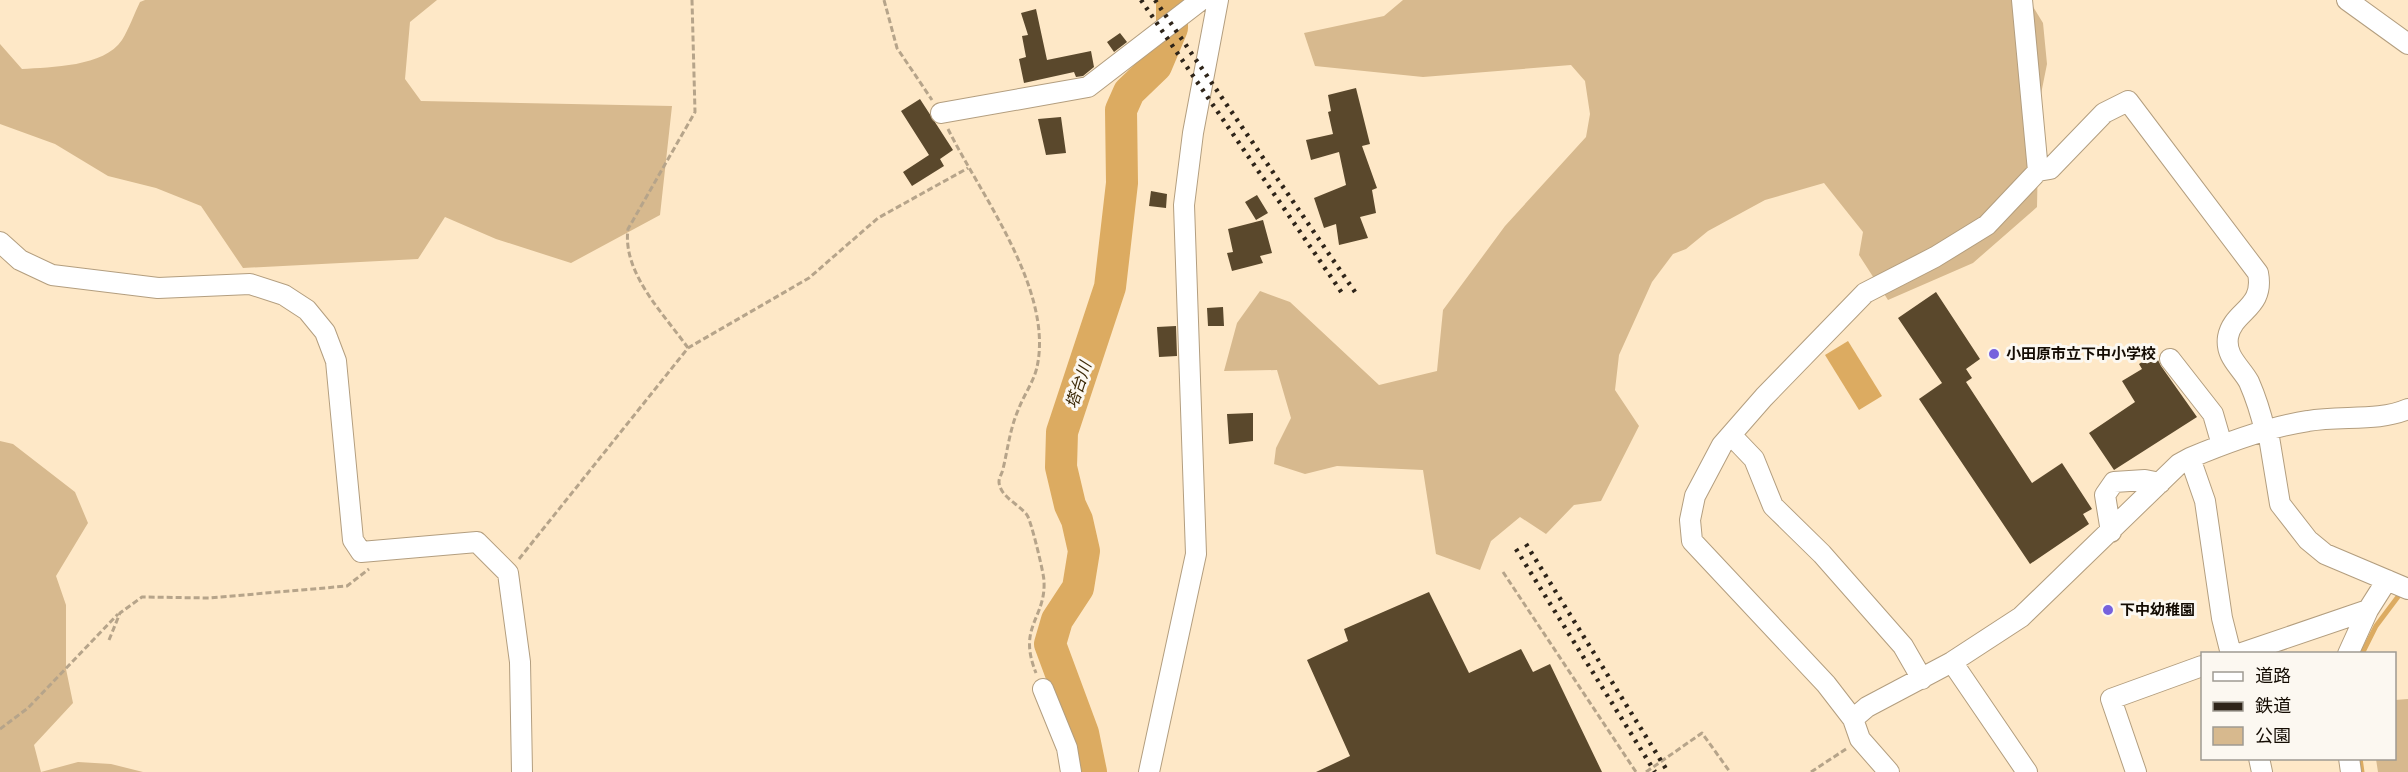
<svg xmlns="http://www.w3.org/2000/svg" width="2408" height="772" font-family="'DejaVu Sans','Noto Sans JP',sans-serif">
<rect width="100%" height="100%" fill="#fee8c7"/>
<path fill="#d7b98e" d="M145 0H437L410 22 405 79 421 101 672 106 660 215 571 263 496 239 445 217 418 259 243 268 201 206 156 188 108 176 55 144 0 124V44L22 69C51 67 104 67 122 40 129 29 134 14 140 2Z
M1403 0H2029L2043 23 2047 64 2039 104 2037 207 1973 263 1888 300 1859 255 1863 232 1824 183 1765 200 1708 231 1686 249 1673 254 1652 282 1619 355 1615 390 1639 426 1601 501 1574 505 1546 534 1520 517 1491 541 1480 570 1436 554 1423 470 1337 466 1305 474 1274 464 1276 448 1291 418 1277 370 1224 371 1237 323 1260 291 1290 302 1379 385 1437 371 1443 310 1505 226 1586 137 1590 114 1585 81 1571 65 1423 77 1315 66 1304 33 1384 16Z
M0 441 13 444 75 492 88 523 56 576 66 605V669L73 703 34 745 41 772 78 762 111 764 143 772H0Z
M2408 699V772H2378L2376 759 2394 758 2395 700Z"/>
<path fill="#dcab61" d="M1848 341 1882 396 1859 410 1825 355Z"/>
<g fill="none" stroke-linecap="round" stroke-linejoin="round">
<path stroke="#dcab61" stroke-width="5" d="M2362 654 2376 626 2403 590
M2360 758 2362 772"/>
<path stroke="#dcab61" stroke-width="32" d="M1091 772 1083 733 1050 644 1057 620 1078 588 1084 551 1077 520 1070 505 1061 467 1062 432 1110 287 1122 183 1121 110 1129 92 1156 66 1172 28V0"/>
</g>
<path fill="#5a482c" d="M1036 9 1047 60 1091 51 1094 67 1083 76 1076 77 1074 72 1024 83 1019 59 1026 57 1022 36 1028 35 1021 13Z
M1120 33 1127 42 1114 52 1107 42Z
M1356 88 1370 144 1362 146 1377 188 1372 190 1376 213 1360 217 1368 238 1339 245 1336 224 1324 228 1314 198 1346 185 1339 152 1311 160 1306 140 1333 134 1328 112 1331 111 1328 95Z
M920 99 953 150 940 159 944 166 912 186 903 172 929 155 901 111Z
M1061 117 1066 153 1046 155 1038 119Z
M1151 191 1167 194 1166 208 1149 206Z
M1257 195 1268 213 1256 220 1245 202Z
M1263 220 1272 253 1260 256 1263 263 1232 271 1227 253 1233 252 1228 229Z
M1936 292 1980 359 1966 369 1972 378 1966 382 2032 483 2062 463 2092 509 2083 514 2089 524 2030 564 1919 399 1942 383 1898 318Z
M1223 307 1224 326H1208L1207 308Z
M1176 326 1177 356 1159 357 1157 327Z
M2155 354 2161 366 2197 417 2114 470 2089 433 2135 402 2122 381 2142 369 2139 364Z
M1253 413V441L1229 444 1227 414Z
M1429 592 1469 673 1521 649 1533 672 1550 664 1602 772H1316L1350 756 1307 660 1348 641 1344 629Z"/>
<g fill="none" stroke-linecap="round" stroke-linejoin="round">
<g stroke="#b39e7f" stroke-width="22">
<path id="minor" d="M2022 0 2038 171 2050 169 2104 113 2128 101 2258 273C2265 309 2233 310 2228 337 2225 357 2241 367 2249 382 2256 398 2261 414 2265 431
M2347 0 2408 44
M941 113 1088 87 1201 0
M0 242 20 260 52 275 158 288 250 284 284 295 307 310 325 332 336 361 353 540 361 552 477 542 508 573 520 662 522 772
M2170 359 2213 414 2222 445
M2268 431 2280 504 2308 540 2325 554 2408 589
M1731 435 1754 459 1773 506 1822 554 1903 646 1922 679
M2190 458 2205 501 2222 618 2231 654
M2111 532 2105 495 2114 482 2145 480 2160 483
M2239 654 2368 610
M2348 654 2368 610 2387 580
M1952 662 2027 772
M1043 689 1067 748 1071 772
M1853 719 1867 707 1952 662 2021 617 2179 464 2190 458C2228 442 2268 427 2308 421 2341 415 2378 422 2408 409
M2259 758 2262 772
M2349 758 2351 772
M1149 772 1196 554 1184 205 1193 133 1218 0
M1889 772 1860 739 1853 719 1826 684 1692 541 1690 520 1695 496 1722 445 1764 397 1865 293 1935 257 1987 225 2038 171
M2136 772 2111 699 2202 666"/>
</g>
<path stroke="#b6a48a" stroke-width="3" stroke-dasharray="6 3" stroke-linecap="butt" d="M884 0 897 48 932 100
M948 129C980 194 1054 290 1037 367 1034 381 1024 395 1019 408 1010 428 1008 448 1003 469 1002 474 999 477 999 482 1000 497 1019 504 1027 515 1031 520 1044 574 1044 581 1046 619 1017 626 1036 673
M688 348C664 314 622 273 628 229L695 112 692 0
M519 559 688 348 809 278 878 218 968 168
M1503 572 1636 772
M109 640 120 613 142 597 209 598 347 586 369 569
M0 729 28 708 118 614
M1646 772 1702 733 1730 772
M1811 772 1846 749"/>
<use href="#minor" stroke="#fff" stroke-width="20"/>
<path stroke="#2e2419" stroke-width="4.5" stroke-dasharray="3 6" stroke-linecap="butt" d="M1141 0 1342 293
M1155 0 1355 292
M1526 544 1668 772
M1516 549 1655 772"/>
</g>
<g fill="#7662dd" stroke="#fcf8f1" stroke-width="2">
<circle cx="1994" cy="354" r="6"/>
<circle cx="2108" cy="610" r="6"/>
</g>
<g text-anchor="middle" stroke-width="6" stroke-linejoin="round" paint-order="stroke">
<g font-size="15" font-weight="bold" fill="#140c03" stroke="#fcf8f1" text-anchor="start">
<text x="2006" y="359">小田原市立下中小学校</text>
<text x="2120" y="615">下中幼稚園</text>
</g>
<g font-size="16" font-style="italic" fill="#3d2a08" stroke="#fcf8f1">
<text transform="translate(1078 385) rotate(-72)" y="6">塔台川</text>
</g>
</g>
<rect x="2201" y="652" width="195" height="108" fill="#fcf8f1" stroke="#9f9a92" stroke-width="1.5"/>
<rect x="2213" y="672" width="30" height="9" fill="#ffffff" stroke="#9f9a92" stroke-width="1.5"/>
<text x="2255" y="682" font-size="18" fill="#140c03">道路</text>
<rect x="2213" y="702" width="30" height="9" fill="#2e2419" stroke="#9f9a92" stroke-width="1.5"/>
<text x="2255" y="712" font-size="18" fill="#140c03">鉄道</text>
<rect x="2213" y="727" width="30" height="18" fill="#d7b98e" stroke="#9f9a92" stroke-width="1.5"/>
<text x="2255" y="742" font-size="18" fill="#140c03">公園</text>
</svg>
